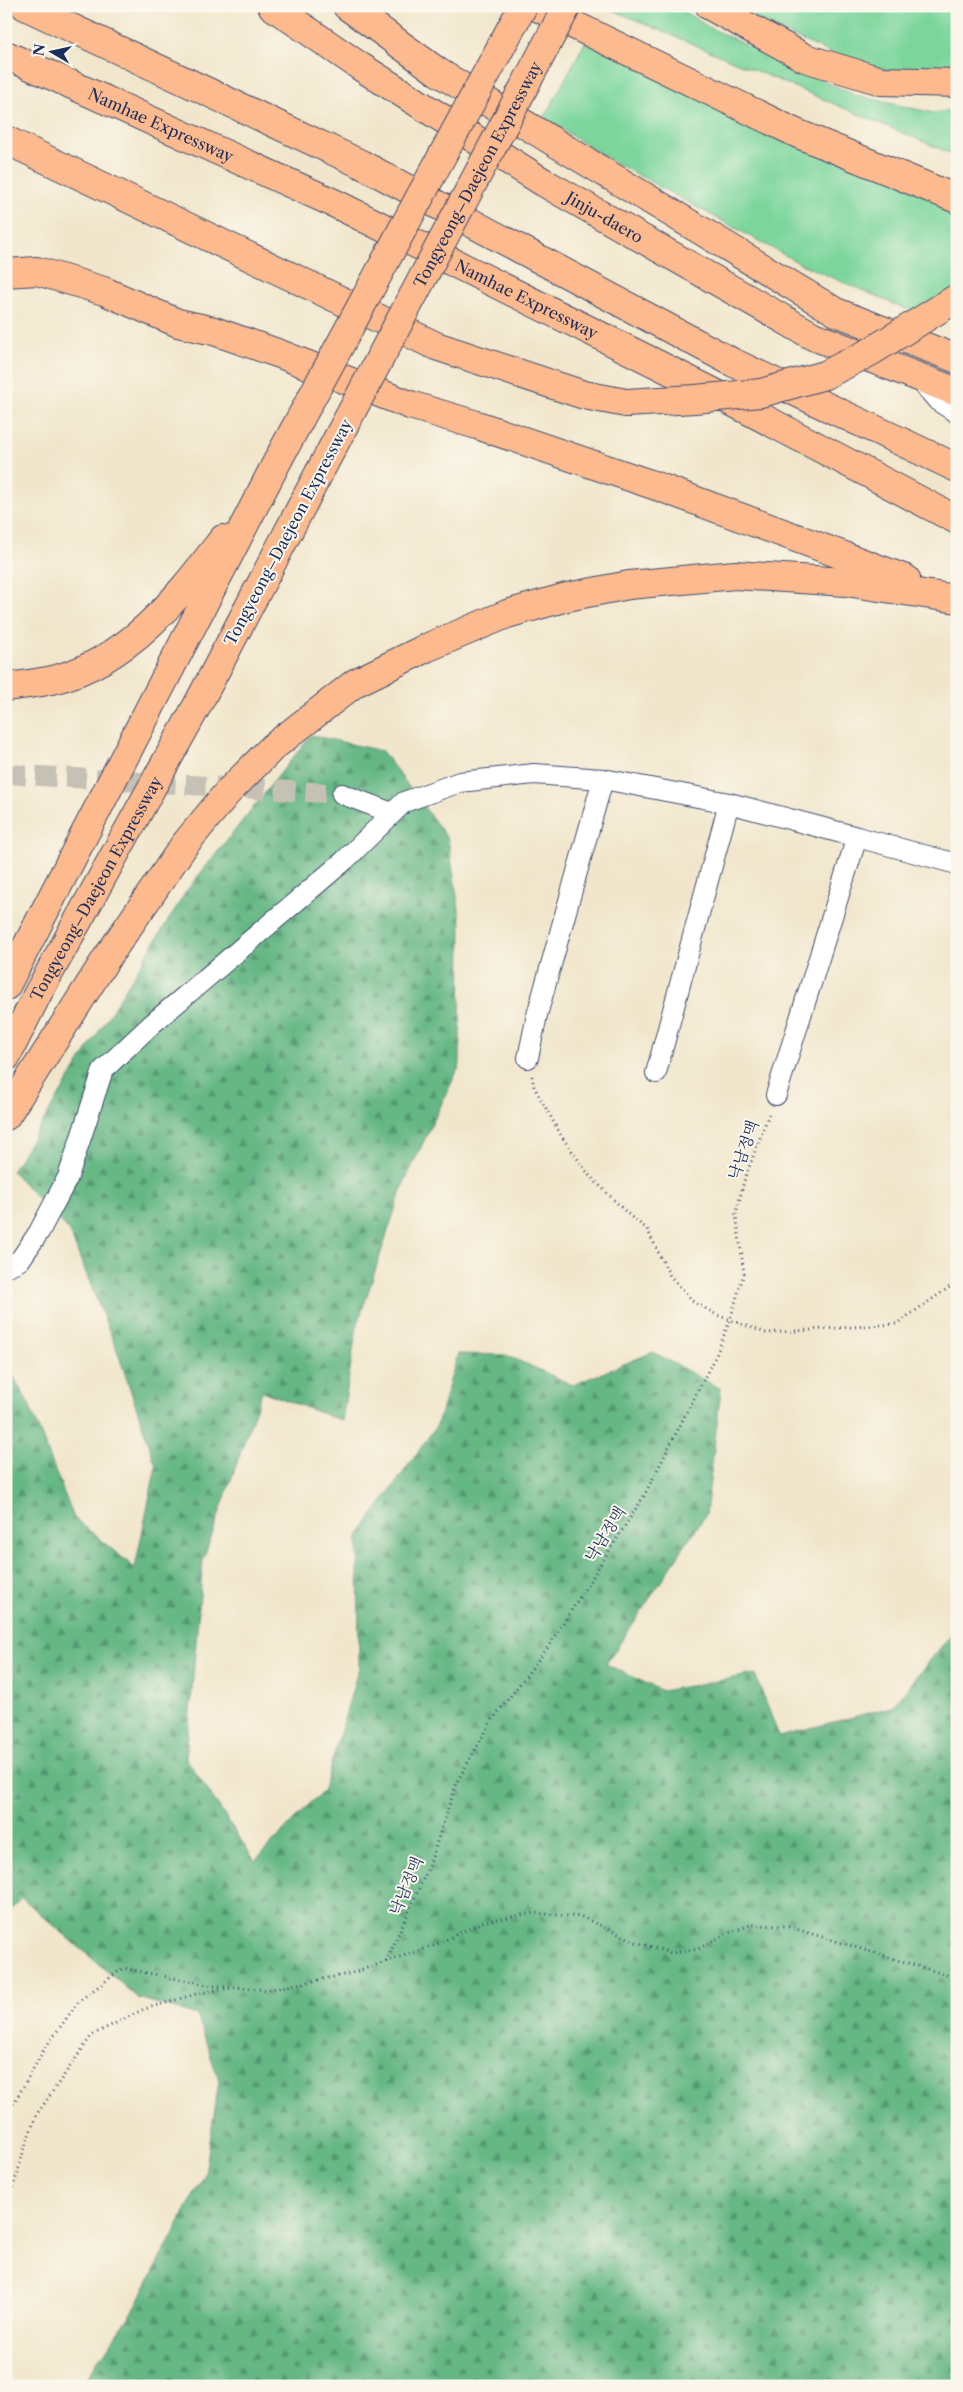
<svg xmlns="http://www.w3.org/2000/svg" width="963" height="2392" font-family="'Libre Caslon Text','Noto Serif KR',serif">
<defs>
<pattern id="forest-firs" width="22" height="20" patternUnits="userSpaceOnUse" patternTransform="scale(1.25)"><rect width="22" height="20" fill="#65b784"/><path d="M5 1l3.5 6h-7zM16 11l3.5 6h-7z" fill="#52956f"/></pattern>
</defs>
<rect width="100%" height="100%" fill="#fbf7ec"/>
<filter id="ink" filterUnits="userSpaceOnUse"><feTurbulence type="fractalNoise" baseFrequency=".02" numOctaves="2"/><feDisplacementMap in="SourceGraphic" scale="10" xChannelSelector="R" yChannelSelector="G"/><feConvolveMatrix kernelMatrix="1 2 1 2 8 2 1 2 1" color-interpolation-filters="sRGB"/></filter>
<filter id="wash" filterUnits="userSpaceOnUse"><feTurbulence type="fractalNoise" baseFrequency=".0096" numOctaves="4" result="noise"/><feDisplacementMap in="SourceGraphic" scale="20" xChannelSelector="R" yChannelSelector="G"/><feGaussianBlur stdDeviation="1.12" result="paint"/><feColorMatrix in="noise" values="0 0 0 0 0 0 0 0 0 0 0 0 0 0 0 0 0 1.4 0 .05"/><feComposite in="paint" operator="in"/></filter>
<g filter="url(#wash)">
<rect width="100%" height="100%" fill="#f1e6cb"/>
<path fill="#7cd69c" stroke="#4c827d" d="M603 6H675L710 28 854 95 933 113 957 109V156Z
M735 6H957V70L910 75 850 61 773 28Z
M589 35 957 201V288L915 313 801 264 607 158 544 118Z"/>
<path fill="url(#forest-firs)" stroke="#407371" d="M311 735 382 751 448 839 461 922 460 1065 403 1185 357 1326 342 1421 262 1391 203 1560 186 1758 255 1861 324 1789 359 1667 358 1536 437 1425 458 1354 506 1355 573 1385 653 1352 721 1389 706 1514 606 1664 662 1691 755 1674 779 1736 892 1707 950 1636 957 1619V2386H439L433 2383 347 2386H81L132 2313 205 2174 219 2081 197 2015 138 1998 22 1898 6 1916V1364L28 1402 74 1518 135 1568 156 1466 117 1350 69 1231 12 1171 187 890Z"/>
</g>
<g filter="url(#ink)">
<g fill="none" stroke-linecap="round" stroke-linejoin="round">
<path stroke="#c6c1b5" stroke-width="20" stroke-dasharray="20 10" stroke-linecap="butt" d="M6 774 342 794"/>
<g stroke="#3b4a6e" stroke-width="22">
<path id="street" d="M918 378 938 401 957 413
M342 794 392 813
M528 1058 537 1015 603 779 729 803 857 837
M656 1073 729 803
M776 1095 857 837 957 864
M6 1267 20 1260 39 1232 68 1177 103 1070 152 1024 345 860 404 802 460 782 534 774 603 779"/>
</g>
<g stroke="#3b4a6e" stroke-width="30">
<g id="primary">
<path id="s1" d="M272 6 361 67 543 182 813 336 957 392"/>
<path d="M347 6 438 72 836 312 957 359"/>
</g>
</g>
<g stroke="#3b4a6e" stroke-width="30">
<g id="highway">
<path d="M25 6 361 164 732 362 957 468"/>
<path d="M535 6 796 133 957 199"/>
<path d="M710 6 805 58 881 81 957 83"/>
<path id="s2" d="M6 55 336 204 719 395 957 520"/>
<path d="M6 140 436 346 584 395 626 403"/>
<path d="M6 273 37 271 104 291 178 323 214 331 280 354 410 405 477 425 662 488 906 579"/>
<path d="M6 687C23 685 40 683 56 679 131 659 177 598 223 539"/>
<path d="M6 986 279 458"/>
<path id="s3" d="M6 1057 38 993 198 704 319 473"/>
<path d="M6 1116 106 959 185 844 227 793 273 747 355 683 426 648 507 614 567 597 629 585 735 575 846 582 957 599"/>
</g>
</g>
<path stroke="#3b4a6e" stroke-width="3" stroke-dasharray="1 4" stroke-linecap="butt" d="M532 1076 534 1087 562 1137 589 1175 631 1217 647 1229 670 1276 694 1302 717 1315 766 1333 896 1324 957 1282
M386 1962 429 1866 457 1782 492 1720 546 1650 644 1496 717 1353 730 1320 744 1273 736 1214 744 1181 770 1111
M6 2117 45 2048 79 2001 123 1968 213 1986 231 1987
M6 2212 26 2143 37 2114 92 2035 144 2009 200 1993 236 1987 267 1990 349 1974 433 1946 482 1922 533 1913 582 1917 636 1942 671 1953 698 1949 728 1933 750 1925 786 1926 957 1978"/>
<use href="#street" stroke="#fff" stroke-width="20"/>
<use href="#primary" stroke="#fcba8e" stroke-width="28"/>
<use href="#highway" stroke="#fcba8e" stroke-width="28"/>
<g stroke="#3b4a6e" stroke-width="30" stroke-linecap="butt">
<g id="highway-bridge">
<path d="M626 403 695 399 761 393 825 375 870 352 957 298"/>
<path d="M279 458 523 6"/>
<path id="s4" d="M319 473 567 6"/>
</g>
</g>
<use href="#highway-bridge" stroke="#fcba8e" stroke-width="28"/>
</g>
</g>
<g text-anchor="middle" stroke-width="4" stroke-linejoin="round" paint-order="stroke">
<g font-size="16" fill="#1b2f5e" stroke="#fbf7ec">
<text dy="6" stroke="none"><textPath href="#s2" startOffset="170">Namhae Expressway</textPath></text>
<text dy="6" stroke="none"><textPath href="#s4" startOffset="338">Tongyeong–Daejeon Expressway</textPath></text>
<text dy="6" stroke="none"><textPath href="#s1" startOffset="394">Jinju-daero</textPath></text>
<text dy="6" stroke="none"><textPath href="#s2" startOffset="575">Namhae Expressway</textPath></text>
<text transform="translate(288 532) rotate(-62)" y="6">Tongyeong–Daejeon Expressway</text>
<text dy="6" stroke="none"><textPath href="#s3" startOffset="191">Tongyeong–Daejeon Expressway</textPath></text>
<text transform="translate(743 1150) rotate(-71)" y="6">낙남정맥</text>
<text transform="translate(605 1534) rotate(-58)" y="6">낙남정맥</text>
<text transform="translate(406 1886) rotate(-67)" y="6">낙남정맥</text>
</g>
</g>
<rect width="963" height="2392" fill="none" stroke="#fbf7ec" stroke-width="25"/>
<g transform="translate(52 52) rotate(279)" stroke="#fbf7ec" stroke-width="4" paint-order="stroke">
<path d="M0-4L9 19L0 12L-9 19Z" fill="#1b2f5e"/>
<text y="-8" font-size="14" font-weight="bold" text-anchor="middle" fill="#1b2f5e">N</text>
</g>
</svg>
